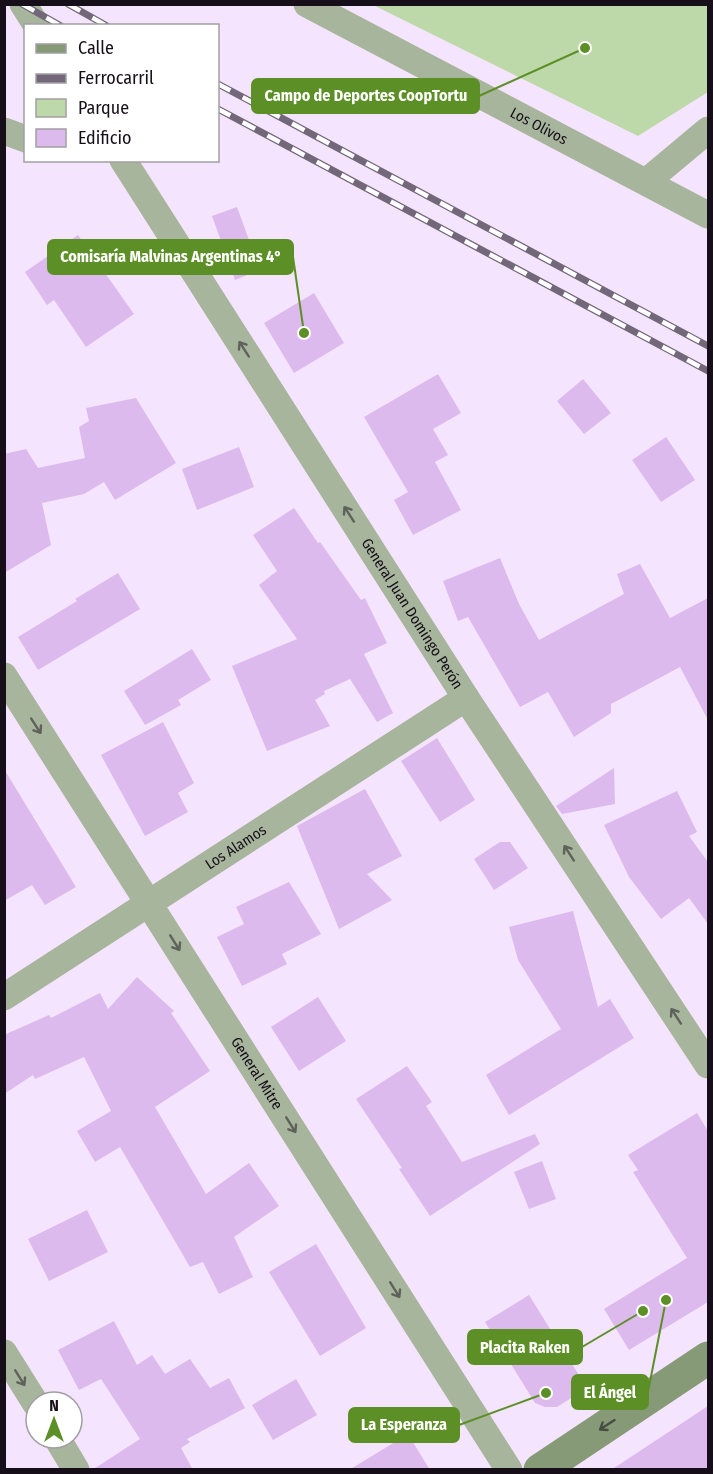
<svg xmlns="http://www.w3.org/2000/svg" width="713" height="1474" font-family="'Fira Sans Condensed',sans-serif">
<rect width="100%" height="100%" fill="#f5e4fe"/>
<path fill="#bed9a9" d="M373 5H708V92L638 136Z"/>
<path fill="#dcbaee" d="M237 207 260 270 235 280 212 216Z
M78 235 134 314 86 347 54 300 47 305 25 272Z
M314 293 344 343 294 373 264 323Z
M438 374 461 413 433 429 448 455 435 462 461 510 413 535 394 500 408 492 364 417Z
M583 379 611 413 584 434 557 401Z
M136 398 176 463 115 500 104 482 84 494 42 503 51 545 4 573V454L26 449 38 468 85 458 79 427 89 421 86 408Z
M666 437 695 480 661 502 632 460Z
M239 447 254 487 197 510 182 469Z
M294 508 318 543 320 542 361 600 365 598 387 643 364 654 393 713 377 722 350 679 324 691 325 694 315 700 330 726 267 751 232 666 297 639 259 585 277 571 253 535Z
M500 558 519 604 539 640 624 594 617 574 640 564 670 618 708 598V720L680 667 611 704V713L574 737 548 692 520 707 468 617 458 621 443 581Z
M118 573 140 609 38 670 18 637 77 601 75 599Z
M192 649 211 680 178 700 181 705 145 725 124 691Z
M163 722 194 783 178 793 188 812 145 836 101 755Z
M437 738 475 800 440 822 401 761Z
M614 768 615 804 562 814 556 806Z
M4 769 76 887 45 905 32 885 4 901Z
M365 789 402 856 367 874 392 900 339 929 297 826Z
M677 791 697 832 689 836 708 862V924L689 898 661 919 629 877 604 825Z
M500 842H510L528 868 494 890 474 859Z
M289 882 321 934 282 954 287 964 242 986 217 937 244 924 236 907Z
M573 911 598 1007 610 999 634 1038 509 1115 486 1075 561 1029 518 960 509 927Z
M137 977 174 1011 171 1013 210 1071 155 1107 206 1194 249 1163 279 1206 234 1237 253 1277 219 1294 203 1262 190 1267 120 1147 95 1162 77 1131 111 1111 84 1057 35 1079 33 1075 4 1094V1035L49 1015 51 1018 100 993 108 1009Z
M318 997 346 1041 299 1071 271 1027Z
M407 1066 432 1102 426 1106 462 1162 535 1134 540 1144 430 1216 399 1169 402 1168 356 1099Z
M697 1113 708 1131V1302L629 1350 604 1309 687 1258 633 1172 638 1170 628 1155Z
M542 1161 556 1199 529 1209 514 1172Z
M87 1210 108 1252 49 1281 28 1239Z
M316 1244 366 1328 320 1356 269 1272Z
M529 1295 587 1388 557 1407H545L535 1403 485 1322Z
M114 1321 137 1365 152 1355 165 1374 190 1359 210 1388 229 1378 245 1408 187 1439 190 1442 181 1448 193 1470H92L140 1439 101 1379 79 1390 58 1350Z
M296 1379 317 1415 273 1440 252 1405Z
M708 1406V1470H611Z
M408 1434 430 1470H349Z"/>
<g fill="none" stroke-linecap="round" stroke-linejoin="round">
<g stroke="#a7b59d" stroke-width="27">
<path d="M23 4 37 26"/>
<path id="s1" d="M307 4 708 215"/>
<path d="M4 131 26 139"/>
<path id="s2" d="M123 160 466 698 708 1065"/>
<path d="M647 181 708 130"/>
<path id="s3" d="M4 676 509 1470"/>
<path id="s4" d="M4 997 466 698"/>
<path d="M4 1353 36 1404"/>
<path d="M57 1438 76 1470"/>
</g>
<path stroke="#869a77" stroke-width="33" d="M540 1470 708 1358"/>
<g stroke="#736879" stroke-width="7">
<path id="rail" d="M22 4 61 26
M68 4 107 26
M218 84 708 346
M218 109 708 371"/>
</g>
<use href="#rail" stroke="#fff" stroke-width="4.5" stroke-dasharray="14" stroke-linecap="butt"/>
</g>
<defs><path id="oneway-shaft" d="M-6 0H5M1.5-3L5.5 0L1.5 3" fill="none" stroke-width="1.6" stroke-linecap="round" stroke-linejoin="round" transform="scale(1.5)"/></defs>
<g stroke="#5e625b">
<use href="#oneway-shaft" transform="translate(244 349) rotate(-123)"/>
<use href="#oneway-shaft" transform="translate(349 514) rotate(-123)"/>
<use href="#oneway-shaft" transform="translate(36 726) rotate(57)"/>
<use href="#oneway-shaft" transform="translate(569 853) rotate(-123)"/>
<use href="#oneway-shaft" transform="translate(175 943) rotate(58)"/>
<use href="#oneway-shaft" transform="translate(676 1016) rotate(-123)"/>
<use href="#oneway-shaft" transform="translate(291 1125) rotate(58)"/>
<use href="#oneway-shaft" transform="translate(395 1290) rotate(58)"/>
<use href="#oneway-shaft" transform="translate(20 1378) rotate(58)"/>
</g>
<use stroke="#484e43" href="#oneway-shaft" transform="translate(607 1425) rotate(147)"/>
<g text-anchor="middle" stroke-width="6" stroke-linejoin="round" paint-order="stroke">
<g font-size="15" fill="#160f19" stroke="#fff">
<text dy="5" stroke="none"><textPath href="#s1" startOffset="262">Los Olivos</textPath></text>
<text dy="5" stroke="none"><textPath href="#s2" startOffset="538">General Juan Domingo Perón</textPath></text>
<text dy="5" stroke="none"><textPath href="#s4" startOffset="276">Los Alamos</textPath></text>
<text dy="5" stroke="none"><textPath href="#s3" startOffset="471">General Mitre</textPath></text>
</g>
</g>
<path fill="none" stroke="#5c8f26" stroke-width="2" d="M585 48L479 96M304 333L293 257M643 1311L582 1347M666 1300L648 1392M546 1393L459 1425"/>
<g fill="#5c8f26" stroke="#fff" stroke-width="2">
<circle cx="585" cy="48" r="6"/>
<circle cx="304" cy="333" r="6"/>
<circle cx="643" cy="1311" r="6"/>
<circle cx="666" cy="1300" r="6"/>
<circle cx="546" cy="1393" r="6"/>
</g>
<g fill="#5c8f26" stroke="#5c8f26" stroke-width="2">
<rect x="252" y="79" width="227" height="34" rx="6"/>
<rect x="48" y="240" width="245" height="34" rx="6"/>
<rect x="468" y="1330" width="114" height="34" rx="6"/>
<rect x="572" y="1375" width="76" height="34" rx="6"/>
<rect x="349" y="1408" width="110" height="34" rx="6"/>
</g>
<g font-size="16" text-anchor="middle" font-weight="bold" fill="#fff">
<text x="366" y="101">Campo de Deportes CoopTortu</text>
<text x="171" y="262">Comisaría Malvinas Argentinas 4°</text>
<text x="525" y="1353">Placita Raken</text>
<text x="610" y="1398">El Ángel</text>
<text x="404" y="1430">La Esperanza</text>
</g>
<rect width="713" height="1474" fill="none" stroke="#160f19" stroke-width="12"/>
<rect x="24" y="24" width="195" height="138" fill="#ffffff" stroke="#a29fa3" stroke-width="1.5"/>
<rect x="36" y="44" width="30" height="9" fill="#869a77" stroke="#a29fa3" stroke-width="1.5"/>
<text x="78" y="54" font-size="18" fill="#160f19">Calle</text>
<rect x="36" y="74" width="30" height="9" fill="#736879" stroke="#a29fa3" stroke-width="1.5"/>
<text x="78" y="84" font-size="18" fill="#160f19">Ferrocarril</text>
<rect x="36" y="99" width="30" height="18" fill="#bed9a9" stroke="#a29fa3" stroke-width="1.5"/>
<text x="78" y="114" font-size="18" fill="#160f19">Parque</text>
<rect x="36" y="129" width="30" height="18" fill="#dcbaee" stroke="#a29fa3" stroke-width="1.5"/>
<text x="78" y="144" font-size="18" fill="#160f19">Edificio</text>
<g transform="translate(54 1420)"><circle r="28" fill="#ffffff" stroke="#a29fa3" stroke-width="1.5"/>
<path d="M0-4.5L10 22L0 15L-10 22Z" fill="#5c8f26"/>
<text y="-9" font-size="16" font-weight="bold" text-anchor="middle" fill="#160f19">N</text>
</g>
</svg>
